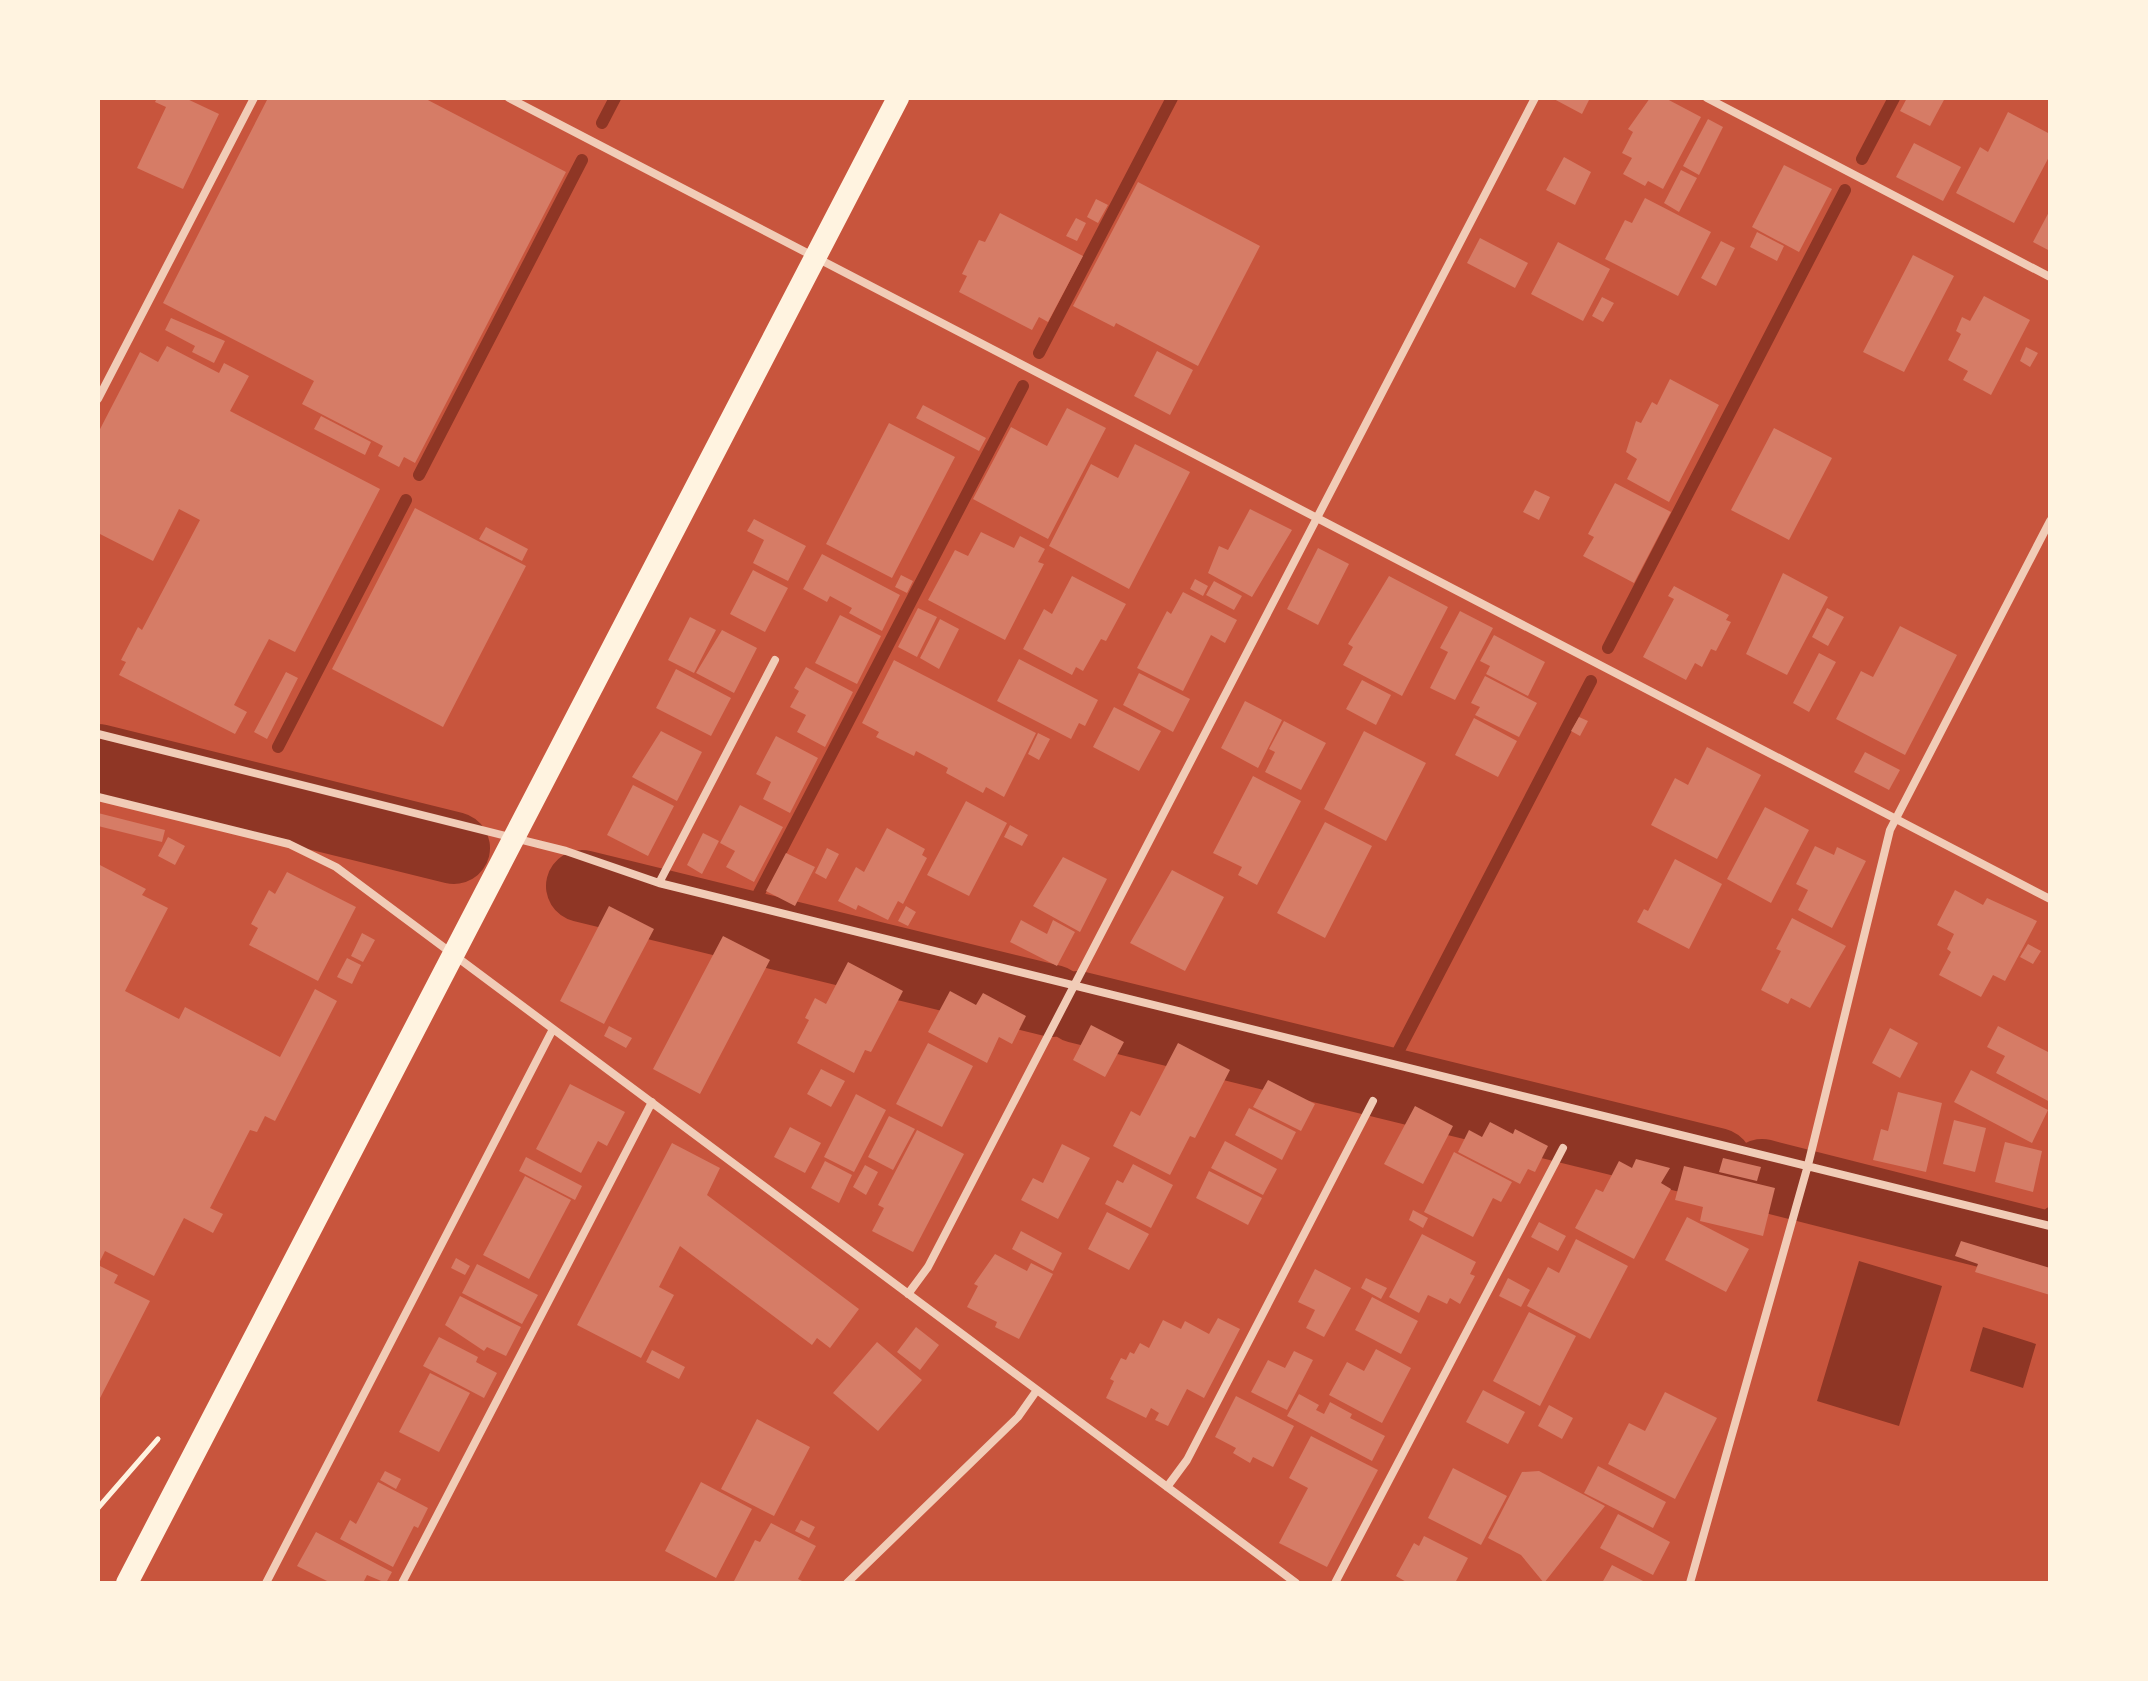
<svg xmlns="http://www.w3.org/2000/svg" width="2148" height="1681" font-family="Figtree,sans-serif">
<rect width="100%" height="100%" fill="#c8553d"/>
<path fill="#8f3625" d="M1859 1261 1942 1286 1899 1426 1817 1401Z
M1983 1327 2036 1344 2023 1388 1970 1371Z"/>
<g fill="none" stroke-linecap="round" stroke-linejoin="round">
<path stroke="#8f3625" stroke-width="12" d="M602 123 615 98
M1862 159 1894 98
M1039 353 1172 98
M419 475 582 160
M1608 648 1845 190
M278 747 406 500
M251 797 257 786
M758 895 1023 386
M742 926 746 917
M1398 1052 1591 681
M1383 1082 1387 1074
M2049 1214 2050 1213
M2034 1244 2038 1236"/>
<path stroke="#8f3625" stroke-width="72" d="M98 760 454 848
M582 886 1053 1001
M1077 1007 1717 1164
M1762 1175 2050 1248"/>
</g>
<path fill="#d67c66" d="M157 98H185L219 114 183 189 137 168 166 107 155 102Z
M268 98H424L566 172 415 463 404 457 399 467 378 456 383 446 302 404 314 381 163 303Z
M1552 98H1590L1582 114Z
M1650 98H1665L1701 117 1663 189 1648 181 1645 186 1623 174 1632 158 1622 153 1633 132 1628 129Z
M1907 98H1945L1930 126 1900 111Z
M2008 112 2050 134V155L2014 223 1956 193 1980 147 1988 152Z
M1708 119 1723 127 1699 175 1683 166Z
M1914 143 1961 167 1943 201 1896 177Z
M1564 157 1591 172 1575 205 1546 190Z
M1784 165 1832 189 1799 252 1752 227Z
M1681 170 1697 178 1679 212 1664 203Z
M1138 182 1260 246 1198 366 1116 323 1114 327 1073 306Z
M1645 198 1711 232 1678 296 1605 259 1625 220 1632 223Z
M1096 199 1108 205 1098 223 1087 217Z
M2050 210V251L2033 242Z
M1000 213 1083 256 1048 322 1039 317 1032 330 959 292 967 276 962 274 979 240 985 242Z
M1076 218 1086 223 1077 241 1066 236Z
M1757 232 1784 246 1777 261 1750 247Z
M1480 238 1528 263 1515 288 1467 263Z
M1721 241 1735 248 1716 286 1701 278Z
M1558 242 1610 269 1583 321 1531 294Z
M1913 255 1954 276 1904 372 1863 352Z
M1984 296 2030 320 1991 395 1963 380 1968 371 1948 360 1961 334 1956 331 1962 317 1970 321Z
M1602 297 1614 303 1603 322 1592 316Z
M171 318 225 341 214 363 192 352 195 346 165 330Z
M167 346 219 373 224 363 249 376 230 411 380 489 295 652 269 639 234 705 247 712 235 734 119 675 126 662 121 660 138 627 142 630 200 520 179 509 153 561 98 533V433L140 352 158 362Z
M2026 347 2038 353 2030 367 2020 361Z
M1157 351 1193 370 1170 415 1134 396Z
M1670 379 1719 405 1669 502 1627 479 1637 459 1626 452 1636 421 1641 423 1652 402 1657 405Z
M923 405 986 438 979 451 916 418Z
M1067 408 1106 428 1048 539 973 499 1011 427 1047 446Z
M321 416 371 442 365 455 314 429Z
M889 423 955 457 892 578 826 544Z
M1774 428 1832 458 1789 540 1731 510Z
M1135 444 1190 472 1129 589 1049 546 1091 464 1118 478Z
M1615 483 1671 512 1634 583 1583 556 1594 537 1588 534Z
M1535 490 1550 497 1539 520 1523 512Z
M415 508 526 566 443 727 332 669Z
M1250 509 1292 530 1252 597 1208 573 1219 546 1228 550Z
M754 519 806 546 788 581 753 563 764 540 747 531Z
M486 527 528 549 522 561 479 539Z
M981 532 1014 548 1020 536 1045 549 1038 562 1044 564 1005 640 928 600 955 550 968 556Z
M1318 548 1349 564 1318 625 1287 609Z
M822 554 900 595 882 631 849 613 852 608 830 596 827 602 803 589Z
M753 570 788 588 765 632 730 614Z
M1783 573 1828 597 1787 675 1746 654Z
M901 575 913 581 907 593 895 587Z
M1072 576 1126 604 1106 641 1101 639 1083 671 1076 667 1072 675 1023 649 1044 609 1052 614Z
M1389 576 1448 607 1402 696 1343 665 1353 647 1348 644Z
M1195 579 1208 586 1203 596 1190 589Z
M1214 581 1242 596 1234 610 1206 595Z
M1674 586 1729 615 1726 620 1731 622 1716 651 1711 649 1702 667 1695 663 1686 680 1643 657 1674 599 1668 596Z
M1183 592 1237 620 1225 643 1211 635 1183 691 1137 668 1167 611 1171 614Z
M918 608 937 617 917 657 898 647Z
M1827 608 1844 617 1828 646 1812 637Z
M1460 611 1493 628 1455 700 1430 688 1448 652 1440 648Z
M840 615 881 636 857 684 815 663Z
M690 617 716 630 694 673 668 660Z
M940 619 959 629 939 669 920 658Z
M1900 626 1957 655 1905 755 1836 719 1861 671 1873 677Z
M722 630 757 648 734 693 696 673Z
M1494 635 1545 662 1528 696 1486 674 1490 666 1480 661Z
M1819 653 1836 662 1809 712 1793 703Z
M1019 659 1098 700 1085 726 1079 723 1071 739 997 701Z
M894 660 1036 733 1004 797 986 787 983 793 946 773 948 768 916 751 914 756 876 737 879 732 862 723Z
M806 667 853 692 825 747 797 732 806 715 790 707 799 691 794 688Z
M676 669 731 698 711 736 656 708Z
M286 672 298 678 267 739 254 732Z
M1139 673 1190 699 1173 732 1123 705Z
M1485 676 1537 703 1519 737 1475 715 1480 707 1471 703Z
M1362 680 1391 695 1376 725 1346 709Z
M1245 701 1282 720 1258 768 1221 748Z
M1114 707 1161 731 1139 771 1093 747Z
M1579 717 1588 721 1580 736 1571 731Z
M1474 718 1517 741 1498 777 1455 755Z
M1284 721 1326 743 1301 790 1265 772 1275 752 1269 749Z
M661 731 702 752 677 801 632 777Z
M1364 731 1426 763 1386 841 1324 809Z
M1038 733 1050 739 1039 760 1028 754Z
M776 736 818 758 790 813 763 799 771 782 756 774Z
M1707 747 1761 775 1717 859 1651 825 1675 778 1688 785Z
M1865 752 1900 770 1889 790 1854 772Z
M1253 776 1301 801 1257 885 1238 875 1242 867 1213 853Z
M633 785 674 806 648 856 607 835Z
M966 801 1007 823 969 896 927 875Z
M740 805 783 827 754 882 726 867 735 851 720 843Z
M1765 807 1809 830 1771 903 1727 879Z
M98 813 165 830 162 842 98 826Z
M1325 822 1372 846 1325 938 1277 913Z
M1010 825 1028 835 1022 846 1004 837Z
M887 828 925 849 922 855 927 858 903 904 898 901 888 920 858 905 856 910 838 901 856 867 864 872Z
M703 833 719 841 702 874 687 865Z
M168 837 185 846 175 865 158 856Z
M1815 846 1834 855 1837 847 1866 861 1832 928 1798 910 1808 890 1796 884Z
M827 848 839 854 826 879 815 873Z
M786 853 815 867 795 906 766 891Z
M1063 857 1107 879 1080 932 1033 906Z
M1675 859 1722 884 1689 949 1637 922 1644 909 1648 911Z
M98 864 146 889 142 895 168 908 125 991 179 1019 185 1007 280 1057 315 989 337 1001 275 1121 265 1116 257 1132 250 1130 210 1208 223 1214 213 1233 184 1218 154 1276 105 1251 98 1265Z
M1172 870 1224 897 1185 971 1130 943Z
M287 872 356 907 318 981 249 945 258 928 251 924 269 890 275 894Z
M1955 890 1983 905 1987 898 2037 921 2005 981 1993 975 1981 997 1939 975 1951 952 1947 949 1954 934 1937 925Z
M609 906 654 929 604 1024 560 1001Z
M906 906 916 912 908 926 898 921Z
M1792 918 1846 946 1810 1008 1791 998 1788 1004 1761 990 1781 951 1776 949Z
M1021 920 1047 934 1053 920 1075 932 1057 966 1010 942Z
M362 933 375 940 363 962 351 956Z
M723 936 770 960 700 1094 653 1069Z
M2028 944 2041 951 2033 964 2020 957Z
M347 958 361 965 352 984 337 977Z
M848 962 903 991 871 1052 865 1050 854 1073 797 1043 809 1020 805 1018 815 998 826 1004Z
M950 991 976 1005 983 993 1026 1016 1012 1044 999 1037 987 1063 928 1032Z
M1091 1025 1124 1042 1105 1077 1073 1060Z
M609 1026 632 1038 626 1048 604 1036Z
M1998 1026 2050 1053V1102L1996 1073 2005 1056 1987 1047Z
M1890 1028 1918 1043 1900 1078 1872 1063Z
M928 1043 973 1066 942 1127 896 1104Z
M1178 1043 1230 1070 1195 1138 1190 1136 1170 1175 1113 1146 1131 1111 1140 1116Z
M821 1069 845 1081 831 1107 807 1094Z
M1971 1070 2048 1110 2032 1143 1954 1102Z
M1268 1080 1315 1104 1301 1131 1253 1107Z
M570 1084 625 1112 607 1146 598 1141 581 1173 536 1149Z
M1898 1092 1942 1103 1926 1172 1873 1160 1881 1129 1888 1131Z
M856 1094 886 1110 854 1172 824 1157Z
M1415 1106 1453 1126 1423 1184 1384 1164Z
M1249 1108 1296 1132 1282 1160 1235 1135Z
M889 1116 915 1129 893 1170 868 1157Z
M1954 1120 1986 1128 1975 1172 1943 1164Z
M1490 1122 1513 1134 1515 1129 1548 1146 1535 1172 1528 1169 1520 1184 1458 1152 1469 1130 1482 1137Z
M790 1127 821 1143 805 1173 774 1157Z
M917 1130 964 1154 913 1252 872 1231 884 1208 878 1205Z
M1225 1141 1277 1169 1263 1195 1211 1168Z
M2005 1142 2042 1151 2033 1192 1995 1182Z
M672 1143 720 1168 707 1195 859 1309 830 1348 817 1338 812 1345 680 1246 659 1287 674 1295 641 1358 577 1325Z
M1062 1144 1090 1158 1058 1219 1021 1200 1033 1178 1043 1183Z
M1454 1152 1512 1182 1501 1202 1493 1198 1473 1237 1424 1212Z
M526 1157 582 1186 575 1200 519 1171Z
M1723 1158 1761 1167 1757 1181 1719 1172Z
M1636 1159 1670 1168 1661 1183 1671 1189 1634 1259 1575 1228 1596 1189 1603 1192 1619 1161 1632 1168Z
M825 1161 852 1175 839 1203 811 1188Z
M1133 1164 1173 1185 1151 1228 1105 1204 1117 1180 1123 1183Z
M865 1165 878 1172 866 1195 853 1187Z
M1684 1166 1775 1188 1763 1236 1700 1221 1703 1207 1675 1200Z
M1209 1171 1262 1198 1248 1225 1196 1198Z
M525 1176 571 1200 529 1279 483 1255Z
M1413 1210 1428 1218 1423 1228 1409 1220Z
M1107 1212 1149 1234 1129 1270 1088 1249Z
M1687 1217 1749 1249 1726 1292 1665 1260Z
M1539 1222 1566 1236 1558 1251 1531 1237Z
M1021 1231 1062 1253 1053 1271 1012 1249Z
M1422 1234 1476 1262 1470 1274 1475 1276 1460 1304 1450 1298 1447 1304 1428 1295 1419 1313 1389 1297Z
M1576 1239 1628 1266 1590 1339 1527 1306 1548 1267 1559 1273Z
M1961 1241 2050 1268V1295L1975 1272 1978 1264 1955 1256Z
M995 1254 1027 1271 1031 1263 1053 1274 1019 1339 995 1327 997 1322 967 1307 978 1286 974 1284Z
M456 1258 470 1266 465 1275 451 1268Z
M477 1264 538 1295 522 1324 462 1293Z
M98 1265 118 1275 114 1283 150 1301 98 1402Z
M1315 1269 1351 1288 1324 1337 1306 1328 1315 1310 1298 1302Z
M1366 1278 1387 1288 1381 1299 1361 1288Z
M1508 1278 1530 1290 1521 1307 1499 1296Z
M460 1296 521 1327 506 1356 487 1347 484 1351 445 1325Z
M1372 1297 1418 1321 1401 1354 1355 1330Z
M1529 1312 1576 1336 1540 1406 1493 1381Z
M1218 1318 1240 1329 1204 1398 1187 1389 1168 1426 1155 1420 1159 1413 1151 1408 1146 1418 1106 1398 1114 1381 1110 1379 1121 1358 1126 1360 1130 1352 1134 1354 1140 1343 1149 1348 1163 1320 1181 1329 1185 1321 1209 1334Z
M916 1327 939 1345 920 1370 897 1352Z
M439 1337 478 1357 476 1362 497 1373 484 1398 423 1366Z
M877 1342 922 1380 878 1431 833 1393Z
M1376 1349 1411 1368 1382 1423 1329 1395 1347 1362 1364 1371Z
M652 1350 685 1367 679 1379 646 1362Z
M1294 1351 1313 1360 1287 1410 1251 1392 1268 1360 1285 1368Z
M430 1373 470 1393 439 1452 399 1432Z
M1483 1390 1525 1412 1508 1444 1466 1422Z
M1665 1392 1717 1418 1675 1499 1608 1464 1629 1423 1645 1431Z
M1299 1394 1319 1405 1316 1410 1324 1414 1330 1402 1352 1414 1350 1418 1385 1436 1372 1461 1287 1416Z
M1236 1396 1294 1426 1273 1467 1253 1457 1250 1463 1233 1453 1236 1448 1215 1437Z
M1549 1405 1573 1418 1562 1439 1538 1426Z
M757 1419 810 1447 774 1516 721 1489Z
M1311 1436 1378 1470 1327 1567 1279 1543 1308 1488 1289 1478Z
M1598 1466 1666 1502 1653 1528 1584 1493Z
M1453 1468 1507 1496 1481 1545 1428 1518Z
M385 1471 401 1479 396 1489 380 1480Z
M1539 1471 1605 1506 1544 1583 1521 1555 1488 1538 1522 1472Z
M378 1482 428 1508 418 1528 414 1526 393 1567 340 1539 350 1520 356 1524Z
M701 1482 752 1509 716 1578 665 1551Z
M1618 1514 1670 1542 1653 1575 1600 1548Z
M801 1520 815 1527 809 1538 795 1531Z
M771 1523 816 1546 798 1579 806 1583H733L755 1540 760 1542Z
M316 1532 392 1572 386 1583 367 1575 363 1583H331L297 1566Z
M1424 1536 1468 1558 1455 1583H1408L1396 1576 1414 1543 1419 1546Z
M1612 1565 1647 1583H1602Z"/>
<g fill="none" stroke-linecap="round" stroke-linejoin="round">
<path stroke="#fff3e0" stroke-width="5" d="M98 1508 158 1439"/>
<path stroke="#f1ccb7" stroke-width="8" d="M509 98 2050 899
M1707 98 2050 277
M98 399 254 98
M98 734 566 851 659 883 2050 1226
M98 797 289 844 336 867 1296 1583
M659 883 775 660
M908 1294 928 1267 1535 98
M1167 1487 1187 1460 1373 1101
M266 1583 553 1029
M402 1583 652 1102
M847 1583 1018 1417 1037 1390
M1335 1583 1563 1148
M1690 1583 1808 1165 1890 830 2050 521"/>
<path stroke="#fff3e0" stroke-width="22" d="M127 1583 898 98"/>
</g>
<rect width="2148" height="1681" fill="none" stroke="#fff3e0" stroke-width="200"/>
</svg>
